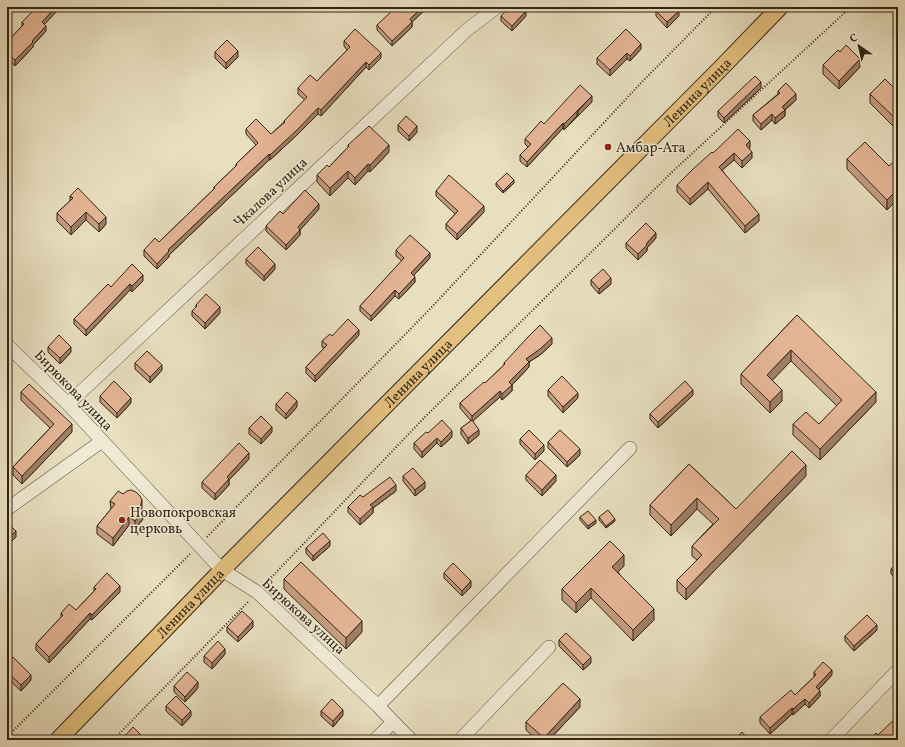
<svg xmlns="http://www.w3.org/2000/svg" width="905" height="747" font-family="Vollkorn,serif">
<rect width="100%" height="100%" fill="#e8dfbf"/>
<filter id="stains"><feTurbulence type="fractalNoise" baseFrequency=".005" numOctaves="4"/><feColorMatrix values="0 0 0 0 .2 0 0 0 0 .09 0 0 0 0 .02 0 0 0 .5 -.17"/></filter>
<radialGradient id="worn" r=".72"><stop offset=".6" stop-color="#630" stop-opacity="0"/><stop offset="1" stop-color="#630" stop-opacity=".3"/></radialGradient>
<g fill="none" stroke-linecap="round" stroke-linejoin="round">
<g stroke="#605440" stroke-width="14">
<path id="minor" d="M7 345 68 404 222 570 257 592 378 706 411 740
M68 404 468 29 497 7
M7 509 102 441
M378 706 630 448
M375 740 393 722
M460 740 549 647
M831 740 898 670"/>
</g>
<g stroke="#332515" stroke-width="18">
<g id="major">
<path id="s1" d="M58 740 222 570 720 69 780 7"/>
</g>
</g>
<path stroke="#332515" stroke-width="2" stroke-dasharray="1 2" stroke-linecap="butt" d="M207 537 429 310 640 84 716 7
M265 584 424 418 671 173 851 7
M7 737 190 554
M113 740 248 602"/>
<use href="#minor" stroke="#f0ead5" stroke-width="13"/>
<use href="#major" stroke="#e4c080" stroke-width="16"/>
</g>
<path fill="#c59d81" stroke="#332515" d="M58 7V10L44 24 46 31 33 45V47L15 66 9 60 7 63V42L22 26V22Z
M428 7 412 22V27L392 46 377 30V25L403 12Z
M656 11 679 16 667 28 656 16Z
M501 16H526L512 31 501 21Z
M344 41 381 58 369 70 366 67 321 116 318 114 298 134 270 160H269L169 255V257L157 269 144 256V250L159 242 214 189V187L236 166V164L256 145 246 134V129L271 134 284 122V121L305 100 298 94V88L317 81 347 50 344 46Z
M641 49 630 61 627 59 610 76 597 64V58Z
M215 52 238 57 226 69 215 58Z
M840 52 860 67 839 89 823 74V65Z
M761 88 724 123 718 117V111Z
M778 91 796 100 785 110V116L775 124 772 120 761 130 753 121V115L778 94Z
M898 92V131L870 103V94Z
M592 102 564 130 563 128 527 167 520 161V155L528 147 525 144V139L544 124Z
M398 125 417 132 409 141 398 131Z
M348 145 389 152 370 172 368 171 355 185 348 178 330 196 317 182V175L329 167 348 147Z
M749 148 752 158 742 168 734 160 722 170 759 221 745 233 708 189 690 205 677 192V185L713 153 750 148Z
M847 159 889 166 887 210 847 169Z
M496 183H514L503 193 496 186Z
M436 191 484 212 457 240 446 229V224L455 214 436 196Z
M70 196 106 224 99 232 86 220 71 235 57 221V213L70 201Z
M319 209 300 230V235L286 250 266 231V226L283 214Z
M656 238 647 248V251L638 260 626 248V243Z
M396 250 430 258 414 275 415 282 399 299 395 296 371 321 360 311V306L402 261 396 256Z
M246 259 275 269 264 281 246 264Z
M591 280 611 284 599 294 591 285Z
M143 281 132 292 130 290 86 336 74 324V319L111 287Z
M196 305 220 313 205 329 192 316V311L196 307Z
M797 315 876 402 820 460 793 435V424H819L837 406 791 361 772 380 782 401 770 413 741 384V374Z
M359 335 315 382 306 373V367L324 348 322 347V341L332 336Z
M552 344 540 355 529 362V367L512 385V391L502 400 500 397 472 421 479 435 468 444 461 434V428L471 421 460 408V403L485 383 504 365V363Z
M48 347 71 352 60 364 48 352Z
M135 363 162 370 150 383 135 369Z
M548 390 578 398 563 413 548 396Z
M21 392 72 432 22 484 13 475V467L50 428 21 400Z
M693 395 658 428 650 419V414Z
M100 396 131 403 117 418 100 402Z
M276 404 297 407 286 419 276 410Z
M249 428 272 432 261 444 249 434Z
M428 433 452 437 441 447 437 443 422 458 414 449V443Z
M520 439 544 451 535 460 520 444Z
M548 442 580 455 567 467 548 448Z
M249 459 229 480V485L215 500 202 488V482Z
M689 464 736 509 806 476 686 600 677 591V580L697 560 692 556V546L713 524 697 509 671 536 650 515V505Z
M526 475 556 481 542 496 526 480Z
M403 476 425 488 415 496 403 481Z
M396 491 373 508V513L360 525 348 512V507L363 497Z
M110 501 142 508 141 510 143 519 135 529 129 525 113 546 97 534V526L111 509Z
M580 517 596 523 588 529 580 520Z
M599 517 615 521 606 528 599 520Z
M330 546 313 561 306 553V548Z
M898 562V581L891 574V569Z
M624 566 618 572 654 620 633 641 591 598 576 613 562 600V589Z
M444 573 471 587 462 596 444 578Z
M284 579 362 632 346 649 284 589Z
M94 587 120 592 92 620 90 619 49 663 36 650V644L61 617V613L76 610 94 591Z
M227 627H253L238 642 227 632Z
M877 630 854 651 845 641V636Z
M559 640 591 663 583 670 559 646Z
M225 654 212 669 204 662V656Z
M7 664 31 680 21 691 7 678Z
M814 672 832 675 819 689 820 696 809 708 805 704 793 715 792 714 770 734 760 723V717L795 695 814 677Z
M174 686 198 688 185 702 174 692Z
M166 706 191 716 182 726 166 711Z
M580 707 549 740H537L526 730V722Z
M321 711 343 715 333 727 321 716Z"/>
<path fill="#a07f69" stroke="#332515" d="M56 7H58V10L42 27V22Z
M423 7H428L412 22V27L392 46V41L410 19Z
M526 11V16L512 31V26Z
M679 11V16L667 28V22Z
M46 26V31L33 45V47L15 66V60L32 41Z
M641 44V49L630 61V56Z
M238 51V57L226 69V63Z
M381 53V58L369 70V65Z
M627 53V59L610 76V70Z
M9 55V60L7 63V57Z
M860 59V67L839 89V81Z
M366 62V67L321 116V110Z
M761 82V88L724 123V118Z
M796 94V100L782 112V107Z
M592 96V102L578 116V111Z
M318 108V114L298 134 270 160V155Z
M577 110V116L564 130V124Z
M785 110V116L775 124V118Z
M772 114V120L761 130V124Z
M563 123V128L527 167V162Z
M417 126V132L409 141V136Z
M750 141V148L746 151V145Z
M389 145V152L370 172V165Z
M752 152V158L742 168V161Z
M734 153V160L719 173V167Z
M269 154V160L169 255V257L157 269V264L168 250Z
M368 164V171L355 185V178Z
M348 171V178L330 196V188Z
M514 180V183L503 193V191Z
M708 182V189L690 205V199Z
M898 189V199L887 210V200Z
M319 204V209L300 230V235L286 250V245L298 227Z
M484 206V212L457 240V234Z
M86 212V220L71 235V227Z
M759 214V221L745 233V226Z
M106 217V224L99 232V224Z
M656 233V238L647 248V251L638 260V254L646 244Z
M430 253V258L411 278V273Z
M275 264V269L264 281V276Z
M143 275V281L132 292V286Z
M415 277V282L399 299V294Z
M611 278V284L599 294V289Z
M130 284V290L86 336V330Z
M395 290V296L371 321V316Z
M220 307V313L205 329V323Z
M359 330V335L315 382V376Z
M552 338V344L540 355 529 362V367L511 386 512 385V391L502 400V394L509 382 526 359Z
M71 347V352L60 364V358Z
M791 350V361L767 386V375Z
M162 365V370L150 383V377Z
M693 390V395L658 428V422Z
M782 390V401L770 413V402Z
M500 391V397L472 422V416Z
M876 392V402L820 460V449Z
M578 393V398L563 413V407Z
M131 398V403L117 418V413Z
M297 401V407L286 419V414Z
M72 424V432L22 484V476Z
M272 427V432L261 444V439Z
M479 430V435L468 444V438Z
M452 431V437L441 447V442Z
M437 438V443L422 458V452Z
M544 445V451L535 460V454Z
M580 449V455L567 467V462Z
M249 453V459L229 480V485L215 500V494L227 477Z
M806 465V476L686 600V589Z
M556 475V481L542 496V490Z
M425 482V488L415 496V490Z
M396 485V491L373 508V513L360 525V519L370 505Z
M697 498V509L671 536V525Z
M142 500V508L140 514 143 511V519L135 529V521Z
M129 517V525L113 546V538Z
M615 519V521L606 528V526Z
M596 520V523L588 529V526Z
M16 531V537L7 546V540Z
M330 541V546L313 561V556Z
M624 555V566L612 578V567Z
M471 581V587L462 596V591Z
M120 586V592L92 620V615Z
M591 588V598L576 613V603Z
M654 609V620L633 641V630Z
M90 613V619L49 663V657Z
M253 621V627L238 642V637Z
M362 621V632L346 649V638Z
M877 625V630L854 651V646Z
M225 649V654L212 669V663Z
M591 657V663L583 670V665Z
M832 670V675L816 692V687Z
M31 675V680L21 691V685Z
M198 682V688L185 702V697Z
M820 691V696L809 708V703Z
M580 699V707L549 740H544V738Z
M805 699V704L793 715V709Z
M792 708V714L770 734V728Z
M343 710V715L333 727V721Z
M191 711V716L182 726V720Z
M898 735V740H893Z"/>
<path fill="#e5b696" stroke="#332515" d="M37 7H56L42 22 46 26 32 41 33 42 15 60 9 55 7 57V42L24 24 22 22Z
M396 7H398L403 12 409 7H423L410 19 412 22 392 41 377 25Z
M509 7H522L526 11 512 26 501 16Z
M660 7H676L679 11 667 22 656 11Z
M355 29 381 53 369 65 366 62 321 110 318 108 298 129 270 155 269 154 168 250 169 251 157 264 144 250 155 238 159 242 215 188 214 187 237 165 236 164 258 143 246 129 256 119 271 134 285 122 284 121 307 97 298 88 310 75 317 81 350 47 344 41Z
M626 29 641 44 630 56 627 53 610 70 597 58Z
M227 40 238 51 226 63 215 52Z
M846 45 860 59 839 81 823 65 838 50 840 52Z
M755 76 761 82 724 118 718 111Z
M885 79 898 92V121L870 94Z
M786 83 796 94 782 107 785 110 775 118 772 114 761 124 753 115 780 93 778 91Z
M580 85 592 96 564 124 563 123 527 162 520 155 531 144 525 139 541 121 544 124Z
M406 116 417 126 409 136 398 125Z
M369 126 389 145 370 165 368 164 355 178 348 171 330 188 317 175 327 165 329 167 349 146 348 145Z
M738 129 750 141 746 145 752 152 742 161 734 153 719 167 759 214 745 226 708 182 690 199 677 185 693 169 712 152 713 153Z
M865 142 889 166 898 158V189L887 200 847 159Z
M507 173 514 180 503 191 496 183Z
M449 175 484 206 457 234 446 224 458 211 436 191Z
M78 188 106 217 99 224 86 212 71 227 57 213 73 198 70 196Z
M305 190 319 204 298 227 300 230 286 245 266 226 280 211 283 214Z
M646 223 656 233 646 244 647 245 638 254 626 243Z
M410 235 430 253 411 273 415 277 399 294 395 290 371 316 360 306 404 258 396 250Z
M258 247 275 264 264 276 246 259Z
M132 264 143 275 132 286 130 284 86 330 74 319 108 284 111 287Z
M603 269 611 278 599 289 591 280Z
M206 294 220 307 205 323 192 311 197 306 196 305Z
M797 315 876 392 820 449 793 424 806 412 819 424 842 400 791 350 767 375 782 390 770 402 741 374Z
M348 319 359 330 315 376 306 367 327 345 322 341 330 334 332 336Z
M540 325 552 338 540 349 526 359 529 362 509 382 512 385 502 394 500 391 472 416 460 403 484 382 485 383 505 364 504 363 528 337Z
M59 335 71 347 60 358 48 347Z
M147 351 162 365 150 377 135 363Z
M562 376 578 393 563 407 548 390Z
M114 381 131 398 117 413 100 396Z
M685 381 693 390 658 422 650 414Z
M29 384 72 424 22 476 13 467 54 424 21 392Z
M287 392 297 401 286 414 276 404Z
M261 416 272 427 261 439 249 428Z
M442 420 452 431 441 442 437 438 422 452 414 443 426 432 428 433Z
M472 420 479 430 468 438 461 428Z
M529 430 544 445 535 454 520 439Z
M560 430 580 449 567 462 548 442Z
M239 443 249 453 227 477 229 479 215 494 202 482Z
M792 451 806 465 686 589 677 580 702 555 692 546 719 519 697 498 671 525 650 505 689 464 736 509Z
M540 460 556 475 542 490 526 475Z
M413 468 425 482 415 490 403 476Z
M390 477 396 485 370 505 373 507 360 519 348 507 360 495 363 497Z
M131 490 136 492 140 496 142 500 140 508 143 511 135 521 129 517 113 538 97 526 115 504 110 501 118 491 123 494 127 491Z
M608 510 615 519 606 526 599 517Z
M588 511 596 520 588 526 580 517Z
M7 523 16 531 7 540Z
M323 533 330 541 313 556 306 548Z
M610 541 624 555 612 567 654 609 633 630 591 588 576 603 562 589Z
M301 562 362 621 346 638 284 579Z
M898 562V576L891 569Z
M453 563 471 581 462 591 444 573Z
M107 573 120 586 92 615 90 613 49 657 36 644 63 615 61 613 69 604 76 610 96 589 94 587Z
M242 611 253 621 238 637 227 627Z
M867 615 877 625 854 646 845 636Z
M566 633 591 657 583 665 559 640Z
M218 641 225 649 212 663 204 656Z
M13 657 31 675 21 685 7 672V664Z
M823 662 832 670 816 687 820 691 809 703 805 699 793 709 792 708 770 728 760 717 791 690 795 695 816 675 814 672Z
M187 672 198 682 185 697 174 686Z
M563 683 580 699 544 738 526 722Z
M176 696 191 711 182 720 166 706Z
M332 699 343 710 333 721 321 711Z
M898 716V735L893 740 892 739 891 740H870L876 733 878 735Z
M133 727 146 740H124L122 739Z
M742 732 749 740H734Z"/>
<g fill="#8f2418" stroke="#f0ead5" stroke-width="1.5">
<circle cx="608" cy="147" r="4"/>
<circle cx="122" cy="520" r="4"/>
</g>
<g text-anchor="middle" stroke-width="3" stroke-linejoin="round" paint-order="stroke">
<g font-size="14" fill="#332515" stroke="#f0ead5">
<text dy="5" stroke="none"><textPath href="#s1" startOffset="910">Ленина улица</textPath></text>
<text transform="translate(270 192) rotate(-43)" y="5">Чкалова улица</text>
<text dy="5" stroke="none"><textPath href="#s1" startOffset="514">Ленина улица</textPath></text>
<text transform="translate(74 390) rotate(46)" y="5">Бирюкова улица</text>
<text dy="5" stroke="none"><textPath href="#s1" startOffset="190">Ленина улица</textPath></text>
<text transform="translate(304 616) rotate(42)" y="5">Бирюкова улица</text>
</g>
<g font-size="14" fill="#332515" stroke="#f0ead5" text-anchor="start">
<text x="616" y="152">Амбар-Ата</text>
<text x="130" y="517">Новопокровская<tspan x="130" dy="16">церковь</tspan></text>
</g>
</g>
<rect width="905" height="747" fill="none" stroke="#e8dfbf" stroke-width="24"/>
<rect x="8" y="8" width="889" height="731" fill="none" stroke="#332515" stroke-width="2"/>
<rect x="12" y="12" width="881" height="723" fill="none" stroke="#332515"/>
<g transform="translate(859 46) rotate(326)" stroke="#f0ead5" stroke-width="3" paint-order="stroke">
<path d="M0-3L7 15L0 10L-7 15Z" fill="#332515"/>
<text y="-6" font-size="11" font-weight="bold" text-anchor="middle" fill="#332515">С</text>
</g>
<rect width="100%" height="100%" filter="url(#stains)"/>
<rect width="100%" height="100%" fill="url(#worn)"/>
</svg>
